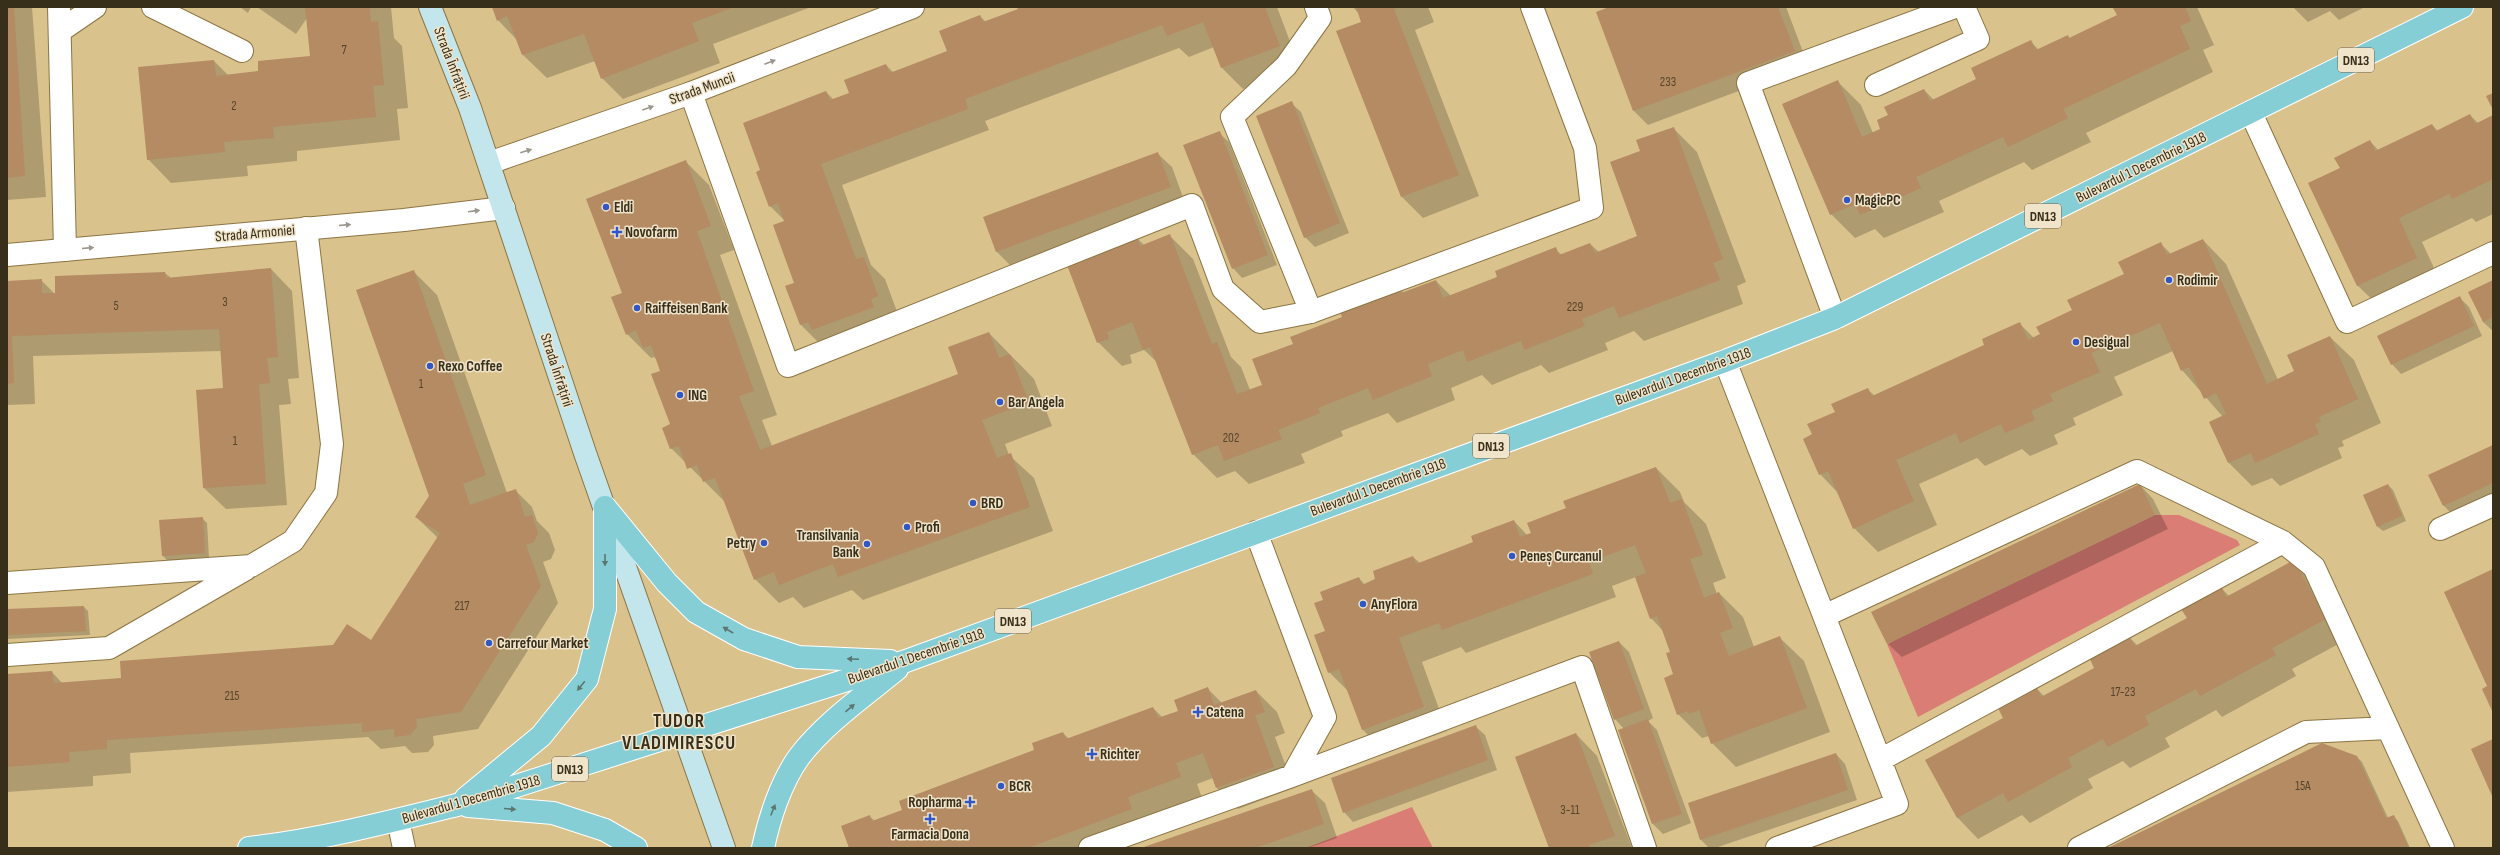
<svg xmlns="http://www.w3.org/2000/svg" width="2500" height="855" font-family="'Sofia Sans Condensed',sans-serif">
<rect width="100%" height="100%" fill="#dac28d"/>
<path fill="#da7e75" d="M2155 515H2179L2237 540 2240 545 1918 717 1887 644Z
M1412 807 1433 848H1306Z"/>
<path fill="#0003" d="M7 7H32L46 197 7 200Z
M240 7H251L248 13Z
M257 7H391L394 38 402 46 408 108 397 109 400 140 297 151V161L247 166 248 176 171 183 148 159 214 61 228 75 259 72 311 57 307 18 296 34Z
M493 7H811L713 44 720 63 623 99 602 78 595 61 547 78 523 55 517 40 498 20Z
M1018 7H1277L1300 68 1243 89 1222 68 1214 47 1189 57 1179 48 985 121 989 130 842 185 871 265 885 279 899 317 822 346 801 325 786 286 795 283 786 222 770 206 762 171 826 92 834 100 850 94 886 65 893 72 948 52 980 16 986 22 1019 10Z
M1353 7H1428L1434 22 1415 30 1479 196 1423 218 1402 197 1363 22 1359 14Z
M1612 7H1786L1808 65 1648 125 1634 111 1598 12Z
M2112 7H2197L2214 45 2203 50 2213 72 2086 133 2091 142 2032 170 2024 162 1939 201 1944 212 1884 238 1875 229 1855 238 1831 214 1837 81 1861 105 1873 133 1882 130 1889 116 1924 90 1934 100 1977 79 2031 42 2039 50 2068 36 2070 39 2118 16Z
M2293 7H2365L2339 20 2330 11 2308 22Z
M1291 103 1301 112 1349 233 1315 247 1305 237Z
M2470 115 2478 123 2493 116V214L2476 222 2472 218 2422 242 2440 281 2382 309 2358 286 2309 183 2341 168 2370 141 2379 151 2432 125 2438 131Z
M1673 128 1697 152 1746 282 1737 286 1743 304 1644 341 1634 331 1605 343 1608 350 1549 373 1541 365 1492 385 1482 375 1451 388 1455 400 1397 423 1388 413 1341 431 1343 436 1301 454 1305 463 1249 484 1235 471 1217 478 1193 454 1158 363 1144 350 1130 355 1132 363 1122 366 1098 342 1137 238 1144 245 1170 236 1193 259 1231 357 1241 367 1250 390 1263 385 1294 344 1399 288 1404 293 1436 281 1451 296 1499 277 1555 249 1562 255 1590 244 1599 252 1639 237 1642 151Z
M1219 133 1229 142 1277 265 1242 278 1233 268Z
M1158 154 1172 167 1184 200 1010 265 996 251Z
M685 161 709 185 734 250 720 255 777 415 762 420 772 446 959 375 989 333 1034 379 1052 426 1005 444 1009 455 1034 478 1053 531 863 600 852 590 804 608 793 597 779 603 755 579 726 503 671 448 672 425 658 361 654 357 651 358 627 334 623 294Z
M2203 240 2226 264 2278 380 2295 372 2330 337 2354 360 2381 423 2342 441 2344 446 2338 448 2342 458 2280 486 2272 478 2252 486 2229 463 2223 417 2182 370 2173 351 2114 377 2123 395 2073 418 2076 425 2054 435 2058 444 2030 456 2022 449 1985 466 1977 458 1919 484 1937 525 1878 552 1854 528 1839 494 1820 474 1813 435 1836 413 1867 389 1875 396 1986 346 2019 323 2034 338 2041 335 2125 275 2161 244 2171 254Z
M271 269 292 291 299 378 288 379 291 404 279 405 287 505 226 509 204 488 224 389 221 351 33 356 35 404 7 405V282L41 280 55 294 165 273 171 278Z
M413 271 437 295 507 493 515 490 532 507 537 521 549 533 555 550 551 559 543 562 558 603 478 729 433 736 434 745 428 752 412 753 405 746 381 749 368 737 130 753 131 773 93 776V786L7 792V675L52 672 63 684 122 679 372 641 438 538 416 517 430 496Z
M2493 281V331L2483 322Z
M2460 298 2469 307 2482 336 2401 374 2392 364Z
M2493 446V497L2453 515 2444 506 2430 475Z
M1656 468 1680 492 1684 502 1706 524 1726 578 1713 583 1717 594 1719 593 1743 617 1754 647 1780 638 1804 661 1830 732 1736 767 1712 743 1709 736 1702 738 1678 714 1672 652 1664 632 1651 618 1636 577 1612 586 1616 597 1466 653 1461 647 1422 662 1447 731 1386 753 1362 729 1349 692 1329 672 1324 600 1359 578 1365 585 1413 557 1420 563 1474 543 1514 521 1527 535 1532 533 1567 509Z
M2140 485 2153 499 2168 529 1902 657 1888 644Z
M2388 485 2393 490 2406 521 2383 531 2378 527Z
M202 518 207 523 209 557 168 561 163 556Z
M2294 562 2315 583 2346 640 2292 669 2296 676 2222 717 2216 710 2165 738 2170 747 2130 768 2123 761 2088 779 2093 788 2030 823 2022 815 1978 839 1957 817 2005 718 2037 689 2044 696 2096 669 2129 637 2138 646 2188 619 2221 588 2229 596Z
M84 607 88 611 90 635 7 639V610Z
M1619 642 1629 652 1653 718 1648 721 1657 730 1691 823 1663 834 1653 824 1619 731 1624 729 1615 719Z
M1208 689 1222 703 1256 691 1277 712 1285 733 1275 737 1294 788 1238 809 1217 788 1213 778 1197 784 1202 798 1106 848H850L869 816 875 821 903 811 1035 751 1063 733 1069 739 1153 708 1163 718 1179 712Z
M1475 726 1485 735 1497 770 1353 822 1344 812Z
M1576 734 1597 756 1632 848H1550Z
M1836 754 1845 764 1857 800 1715 848H1709L1701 840 1689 804Z
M2357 757 2362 762 2388 818 2393 816 2398 821 2410 848H2110Z
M1311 790 1325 803 1337 838 1308 848H1143Z"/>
<path fill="#b48b63" d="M7 7H14L25 176 7 178Z
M305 7H370L371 22 378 21 384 85 373 86 376 117 273 127 274 138 224 142 225 152 147 160 138 67 214 60 216 76 258 71V61L310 56Z
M492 7H734L692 23 699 41 601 79 584 34 522 55 507 16 497 21Z
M1017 7H1265L1280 46 1221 68 1203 22 1167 36 1162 25 965 99 968 109 821 164 856 259 864 257 878 296 871 299 874 307 812 330 808 322 800 325 785 286 794 283 773 225 784 221 778 203 769 207 756 172 760 170 743 123 826 91 830 100 849 93 844 80 886 64 890 73 947 51 939 31 980 15 983 22 1018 9Z
M1356 7H1398L1394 9 1459 175 1401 197 1336 31 1361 22Z
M1609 7H1778L1795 51 1633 111 1596 12Z
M2113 7H2185L2191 21 2180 26 2190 49 2063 109 2068 118 2008 147 2003 137 1916 177 1921 188 1860 215 1855 204 1830 215 1782 104 1838 80 1862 137 1880 129 1877 120 1888 115 1884 107 1924 89 1930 101 1976 79 1971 68 2031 40 2036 50 2068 35 2069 38 2117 15Z
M2493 93V110L2486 96Z
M1292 101 1340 223 1304 238 1256 116Z
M2470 114 2475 124 2493 115V179L2452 199 2449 194 2399 218 2417 258 2357 286 2308 183 2340 168 2334 158 2370 140 2375 151 2432 124 2436 131Z
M1674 127 1723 259 1713 263 1720 280 1619 318 1614 306 1582 319 1585 326 1524 350 1521 341 1467 362 1463 350 1428 364 1432 376 1373 400 1368 388 1318 408 1320 413 1278 430 1282 439 1224 461 1218 445 1192 455 1150 347 1143 350 1132 322 1107 332 1109 339 1097 343 1067 265 1137 237 1140 246 1170 234 1212 344 1217 342 1237 394 1262 385 1252 359 1293 344 1290 337 1342 317 1339 310 1399 287 1401 293 1436 280 1443 298 1497 277 1495 271 1556 247 1559 255 1590 243 1595 253 1637 236 1610 162 1640 151 1636 140Z
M1220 131 1268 255 1232 269 1183 145Z
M1158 152 1171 187 996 252 983 217Z
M686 160 711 226 697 231 754 391 739 396 760 450 958 374 948 347 989 332 999 358 1010 354 1029 402 982 420 997 458 1011 453 1030 507 838 577 833 564 779 585 774 572 754 580 715 478 703 482 697 465 687 469 679 446 670 449 662 428 670 424 651 374 660 371 651 345 643 348 636 330 626 335 611 297 622 293 586 199Z
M2203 239 2267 384 2294 371 2287 355 2330 336 2358 399 2319 417 2321 422 2315 424 2319 434 2255 463 2251 453 2228 463 2209 422 2226 414 2216 393 2204 399 2189 367 2181 371 2160 323 2091 353 2100 372 2050 394 2053 401 2031 411 2035 420 2005 433 2001 424 1960 443 1956 433 1896 460 1914 501 1853 529 1828 471 1819 475 1803 439 1812 434 1807 424 1835 412 1831 404 1868 388 1872 396 1984 345 1982 339 2020 322 2028 340 2040 334 2036 327 2072 310 2067 300 2124 274 2118 262 2161 242 2167 255Z
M271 268 278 357 267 358 270 383 259 384 266 484 203 488 196 390 223 388 219 329 12 336 14 383 7 384V281L42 279V293H55V276L165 272 166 278Z
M414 270 486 475 463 484 470 505 516 489 525 517 532 515 538 533 534 542 526 545 541 586 461 712 416 719 417 727 410 735 394 737V729L362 732V723L107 740V749L69 752 70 762 7 767V674L52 671 54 683 121 678 120 661 333 645 347 624 371 640 440 533 415 517 429 496 356 290Z
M2493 280V317L2483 322 2468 292Z
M2460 296 2474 326 2391 365 2377 336Z
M2493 445V483L2443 506 2428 475Z
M1656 467 1670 503 1682 499 1703 555 1690 559 1704 598 1719 592 1733 628 1720 633 1729 656 1780 636 1807 708 1711 744 1699 710 1689 714 1688 711 1677 715 1664 678 1673 674 1666 653 1670 652 1657 616 1650 619 1635 577 1646 573 1635 545 1589 562 1593 574 1442 630 1439 623 1399 638 1424 707 1362 730 1339 669 1328 673 1314 635 1325 631 1314 603 1323 600 1320 592 1359 577 1362 585 1375 579 1373 571 1413 556 1416 564 1473 542 1471 536 1514 520 1520 537 1531 533 1527 523 1566 508 1563 501Z
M2140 484 2155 515 1887 644 1871 612Z
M2388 484 2402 516 2377 527 2363 495Z
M203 517 205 553 162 556 159 520Z
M2294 560 2326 619 2272 648 2276 655 2200 696 2196 689 2145 716 2149 725 2108 747 2103 739 2068 758 2072 767 2008 802 2003 793 1957 818 1925 760 2003 718 1998 708 2037 688 2041 697 2094 668 2089 657 2129 636 2135 646 2187 618 2181 609 2222 587 2226 597Z
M2493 569V713L2482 689 2487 686 2444 592Z
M84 606 86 631 7 635V609Z
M1619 641 1644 709 1614 720 1589 652Z
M1208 687 1214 705 1256 690 1265 712 1255 715 1274 767 1216 788 1203 753 1176 763 1181 777 1128 797 1132 809 1028 848H849L841 826 870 815 872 821 902 810 899 801 1034 750 1032 743 1063 732 1066 739 1153 707 1158 718 1178 711 1174 700Z
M1648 719 1682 814 1652 824 1618 730Z
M1476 725 1488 760 1343 813 1331 778Z
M1576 733 1615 836 1589 845 1590 848H1549L1515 757Z
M2493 739V798L2471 749Z
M2322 743 2357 756 2386 818 2394 815 2409 848H2108Z
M1836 753 1848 790 1700 840 1688 803Z
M1312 789 1324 824 1255 848H1141Z"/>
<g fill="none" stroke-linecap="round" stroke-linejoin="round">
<g stroke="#8c7543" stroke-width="24">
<path id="lane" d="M59 7 65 250
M153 7 242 51
M60 31 95 7
M1876 85 1978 39 1964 7
M691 93 788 366 1192 205 1223 289 1260 322 1311 312 1592 208 1585 148 1532 7
M2251 113 2347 322 2493 253
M1311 312 1232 117 1286 66 1320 18 1316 7
M1835 318 1748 83 1955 7
M1725 361 1880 760 2283 542
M2440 529 2493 505
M1256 532 1325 717 1292 776
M7 583 251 566 293 541 326 493 332 444 306 228
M1824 616 2137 471 2283 542 2314 567 2443 848
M7 655 109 648 246 569
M1090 848 1292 776 1582 667 1645 848
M1777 848 1897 804 1880 760
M2079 848 2306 732 2388 728"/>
</g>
<g stroke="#8c7543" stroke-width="24">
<path id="street" d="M489 163 691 93 913 7
M7 255 404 220 504 208
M398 820 404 848"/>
</g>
<g stroke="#8c7543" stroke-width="24">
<path id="secondary" d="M430 7 470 108 585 453 724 848"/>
</g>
<g stroke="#fff" stroke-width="24">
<path id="primary" d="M605 507 667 583 696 612 744 639 798 657 890 661
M466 798 541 736 587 679 605 609V507
M468 806 553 813 605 830 636 848
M249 848C319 840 389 822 457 805L906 661 1725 361 1835 318 2462 7
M763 848C769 819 781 782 799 757 825 723 864 696 897 669"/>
</g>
<use href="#lane" stroke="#fff" stroke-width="22"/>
<use href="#street" stroke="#fff" stroke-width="22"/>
<use href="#secondary" stroke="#c2e6eb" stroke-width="22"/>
<use href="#primary" stroke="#85ced6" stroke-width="22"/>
</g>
<defs><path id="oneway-solid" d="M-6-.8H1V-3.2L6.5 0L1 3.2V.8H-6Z"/></defs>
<g fill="#9c978c">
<use href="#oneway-solid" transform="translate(770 62) rotate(-21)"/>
<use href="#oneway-solid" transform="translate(648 108) rotate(-19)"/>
<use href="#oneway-solid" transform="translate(526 151) rotate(-18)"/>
<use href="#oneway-solid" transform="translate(474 211) rotate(-7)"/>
<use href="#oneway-solid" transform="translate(345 225) rotate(-5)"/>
<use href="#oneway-solid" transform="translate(88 248) rotate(-5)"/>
</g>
<g fill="#5b776f">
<use href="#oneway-solid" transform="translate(605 560) rotate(90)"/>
<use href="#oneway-solid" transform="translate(728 630) rotate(-150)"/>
<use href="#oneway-solid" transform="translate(853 659) rotate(-178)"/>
<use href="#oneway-solid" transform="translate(581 686) rotate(129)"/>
<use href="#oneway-solid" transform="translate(850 708) rotate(-40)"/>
<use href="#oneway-solid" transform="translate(510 809) rotate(5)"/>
<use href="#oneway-solid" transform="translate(773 810) rotate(-68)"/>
</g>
<g fill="#3156c6" stroke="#f0e4ca" stroke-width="1.5">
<circle cx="1847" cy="200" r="4"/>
<circle cx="606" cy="207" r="4"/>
<path d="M615 226h4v4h4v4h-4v4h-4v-4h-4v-4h4z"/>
<circle cx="2169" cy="280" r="4"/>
<circle cx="637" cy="308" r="4"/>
<circle cx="2076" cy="342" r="4"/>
<circle cx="430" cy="366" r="4"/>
<circle cx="680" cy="395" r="4"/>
<circle cx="1000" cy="402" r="4"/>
<circle cx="973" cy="503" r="4"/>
<circle cx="907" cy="527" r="4"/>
<circle cx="764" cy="543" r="4"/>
<circle cx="867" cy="544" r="4"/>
<circle cx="1512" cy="556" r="4"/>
<circle cx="1363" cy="604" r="4"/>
<circle cx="489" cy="643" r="4"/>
<path d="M1196 706h4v4h4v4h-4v4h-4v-4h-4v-4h4z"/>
<path d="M1090 748h4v4h4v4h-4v4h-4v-4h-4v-4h4z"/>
<circle cx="1001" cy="786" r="4"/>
<path d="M968 796h4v4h4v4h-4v4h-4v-4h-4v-4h4z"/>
<path d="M928 813h4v4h4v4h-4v4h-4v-4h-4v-4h4z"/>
</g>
<g text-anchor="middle" stroke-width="3" stroke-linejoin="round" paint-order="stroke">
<g font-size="13" fill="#57462c">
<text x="344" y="54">7</text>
<text x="1668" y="86">233</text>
<text x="234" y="110">2</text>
<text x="225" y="306">3</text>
<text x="116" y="310">5</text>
<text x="1575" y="311">229</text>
<text x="421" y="388">1</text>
<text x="1231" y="442">202</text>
<text x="235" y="445">1</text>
<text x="462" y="610">217</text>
<text x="2123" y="696">17-23</text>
<text x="232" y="700">215</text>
<text x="2303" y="790">15A</text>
<text x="1570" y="814">3-11</text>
</g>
<g fill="#f0e4ca" stroke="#6f654f" stroke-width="1">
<rect x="2338" y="48" width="36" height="24" rx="3"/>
<rect x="2025" y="204" width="36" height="24" rx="3"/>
<rect x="1473" y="434" width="36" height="24" rx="3"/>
<rect x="995" y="609" width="36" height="24" rx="3"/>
<rect x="552" y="757" width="36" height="24" rx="3"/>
</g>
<g font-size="14" font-weight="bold" fill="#382f1a">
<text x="2356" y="65">DN13</text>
<text x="2043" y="221">DN13</text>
<text x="1491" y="451">DN13</text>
<text x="1013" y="626">DN13</text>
<text x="570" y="774">DN13</text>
</g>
<g font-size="15" fill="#382f1a" stroke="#f0e4ca">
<text transform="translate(452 63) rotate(69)" y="5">Strada Înfrățirii</text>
<text transform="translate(702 88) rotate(-20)" y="5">Strada Muncii</text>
<text transform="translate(2141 167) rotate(-26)" y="5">Bulevardul 1 Decembrie 1918</text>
<text transform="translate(255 233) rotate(-5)" y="5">Strada Armoniei</text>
<text transform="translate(557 370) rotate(72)" y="5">Strada Înfrățirii</text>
<text transform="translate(1683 376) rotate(-20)" y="5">Bulevardul 1 Decembrie 1918</text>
<text transform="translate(1378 487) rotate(-20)" y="5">Bulevardul 1 Decembrie 1918</text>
<text transform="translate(916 656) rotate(-19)" y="5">Bulevardul 1 Decembrie 1918</text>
<text transform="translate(471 799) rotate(-16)" y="5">Bulevardul 1 Decembrie 1918</text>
</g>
<g font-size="15" font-weight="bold" fill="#382f1a" stroke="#f0e4ca" text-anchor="start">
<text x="1855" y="205">MagicPC</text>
<text x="614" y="212">Eldi</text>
<text x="625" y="237">Novofarm</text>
<text x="2177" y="285">Rodimir</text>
<text x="645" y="313">Raiffeisen Bank</text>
<text x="2084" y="347">Desigual</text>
<text x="438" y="371">Rexo Coffee</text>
<text x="688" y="400">ING</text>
<text x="1008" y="407">Bar Angela</text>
<text x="981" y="508">BRD</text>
<text x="915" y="532">Profi</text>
<text x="859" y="540" text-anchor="end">Transilvania<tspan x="859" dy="17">Bank</tspan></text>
<text x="756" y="548" text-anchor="end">Petry</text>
<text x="1520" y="561">Peneș Curcanul</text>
<text x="1371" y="609">AnyFlora</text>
<text x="497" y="648">Carrefour Market</text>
<text x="1206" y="717">Catena</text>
<text x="1100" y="759">Richter</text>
<text x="1009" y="791">BCR</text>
<text x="962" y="807" text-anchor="end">Ropharma</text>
<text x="930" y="839" text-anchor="middle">Farmacia Dona</text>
</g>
<g font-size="19" font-weight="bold" letter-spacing="1" fill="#382f1a" stroke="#f0e4ca">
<text x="679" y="727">TUDOR<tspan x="679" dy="22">VLADIMIRESCU</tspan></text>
</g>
</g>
<rect width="2500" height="855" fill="none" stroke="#382f1a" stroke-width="16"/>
</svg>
